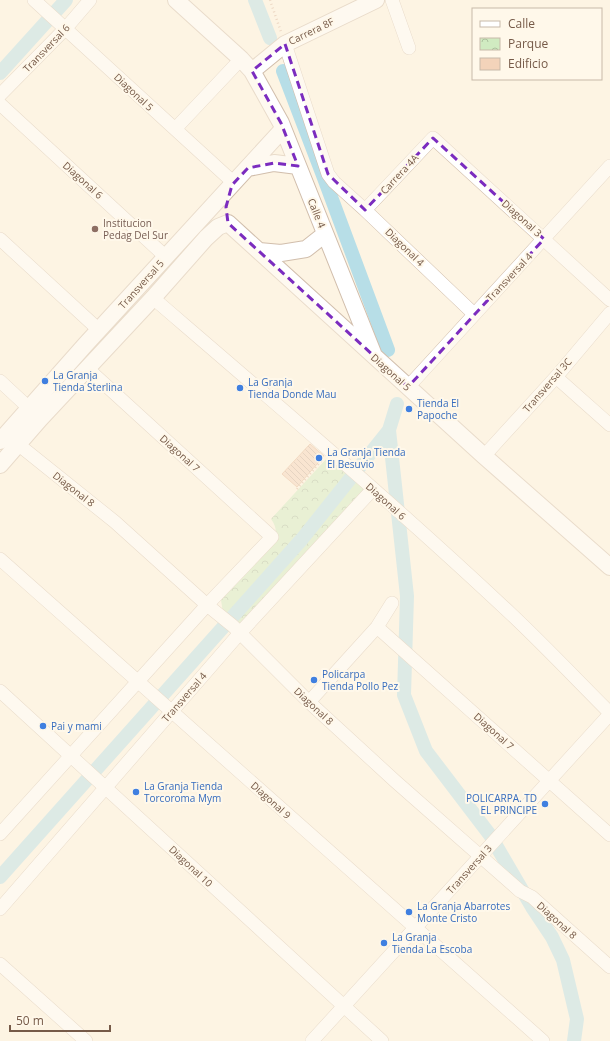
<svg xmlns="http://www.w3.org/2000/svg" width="610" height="1041" font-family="'Open Sans',sans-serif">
<defs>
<pattern id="park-crowns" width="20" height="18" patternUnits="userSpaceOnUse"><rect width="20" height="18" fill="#d0ebc1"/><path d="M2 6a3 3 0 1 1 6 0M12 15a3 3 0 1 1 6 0" fill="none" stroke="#adc19f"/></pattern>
<pattern id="building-back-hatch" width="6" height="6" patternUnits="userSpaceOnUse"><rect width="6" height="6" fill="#f3d3ba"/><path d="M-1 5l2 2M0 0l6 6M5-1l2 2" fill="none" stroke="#c9ae99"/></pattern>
</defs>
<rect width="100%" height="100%" fill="#fdf4e3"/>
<path fill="url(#park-crowns)" d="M328 457 365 490 246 625 234 624 223 613 221 600 273 543C277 534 277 527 271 519Z"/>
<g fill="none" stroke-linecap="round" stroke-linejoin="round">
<path stroke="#b7dee7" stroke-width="14" d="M255 0 270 38
M283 71 324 178 388 350
M0 73 66 0
M397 404 389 430 407 596 404 695 426 751 490 835 532 907 552 937 563 960 577 1019 574 1041
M0 877 302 539 389 430"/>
</g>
<path fill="url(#building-back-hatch)" stroke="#e6ba9a" d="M310 444 324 456 297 487 282 474Z"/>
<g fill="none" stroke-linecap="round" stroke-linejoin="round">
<g stroke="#d1beac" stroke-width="14">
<path id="minor" d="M34 0 234 183
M392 0 409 48
M285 44 328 174 334 182 365 210 474 314
M0 95 66 28 90 0
M0 104 166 257
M175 129 241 59
M365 210 433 138 610 300
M0 239 99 330
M153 298C274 402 395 505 511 614 545 646 577 680 610 713
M556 377 610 425
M0 381 29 408
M408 387 610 166
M19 445 115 522 207 605 233 626 309 702 395 781 520 891 532 897 610 967
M484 456 556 377 610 313
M0 559 543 1041
M377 627 610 835
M0 691 382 1041
M309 702 377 627 392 603
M0 834 207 605 272 537 88 369
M0 909 239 634 373 489
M0 964 86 1041
M312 1041 610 714"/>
</g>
<g stroke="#d1beac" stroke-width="18">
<path id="tertiary" d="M176 0 241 59 252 71 281 123 373 353
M252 71 285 44 376 0
M248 168 274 163 298 166
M228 223 484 456 610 567
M259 251 281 253 306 249 325 234
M0 441 85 345 283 129
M0 465 40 419 153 298 206 238 218 227 228 223"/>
</g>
<path stroke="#d8b69d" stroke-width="2.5" stroke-dasharray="1 3" stroke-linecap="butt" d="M270 0 281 32
M297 489 322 460"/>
<use href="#minor" stroke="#fff" stroke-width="13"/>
<use href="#tertiary" stroke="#fff" stroke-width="16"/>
</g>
<path d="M0 0H610V1041H0ZM285 44 328 174 365 210 433 138 544 239 408 387 228 223 226 207 232 185 248 168 274 163 298 166 281 123 252 71Z" fill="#fdf4e3" fill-opacity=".55" fill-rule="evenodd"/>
<path fill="none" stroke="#7b2cbf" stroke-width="3" stroke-dasharray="8 5" stroke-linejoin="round" d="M285 44 328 174 365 210 433 138 544 239 408 387 228 223 226 207 232 185 248 168 274 163 298 166 281 123 252 71Z"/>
<circle fill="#8d6e63" stroke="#fff8ea" stroke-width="1.5" cx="95" cy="229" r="4"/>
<g fill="#3f7fe0" stroke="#fff8ea" stroke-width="1.5">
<circle cx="45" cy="381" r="4"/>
<circle cx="240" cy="388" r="4"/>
<circle cx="409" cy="409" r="4"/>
<circle cx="319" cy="458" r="4"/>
<circle cx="314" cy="680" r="4"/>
<circle cx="43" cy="726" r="4"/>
<circle cx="136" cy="792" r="4"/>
<circle cx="545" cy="804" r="4"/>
<circle cx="409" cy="912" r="4"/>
<circle cx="384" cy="943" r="4"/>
</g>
<g text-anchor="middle" stroke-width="4" stroke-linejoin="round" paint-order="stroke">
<g font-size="10" fill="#765a48" stroke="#fff8ea">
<text transform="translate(311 31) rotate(-26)" y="4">Carrera 8F</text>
<text transform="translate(46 48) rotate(-46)" y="4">Transversal 6</text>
<text transform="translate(134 92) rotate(43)" y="4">Diagonal 5</text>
<text transform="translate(399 174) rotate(-47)" y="4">Carrera 4A</text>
<text transform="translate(83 180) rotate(42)" y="4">Diagonal 6</text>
<text transform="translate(317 213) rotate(68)" y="4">Calle 4</text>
<text transform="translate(522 218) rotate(42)" y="4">Diagonal 3</text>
<text transform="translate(405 247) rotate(44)" y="4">Diagonal 4</text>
<text transform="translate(509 277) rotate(-47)" y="4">Transversal 4</text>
<text transform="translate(141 284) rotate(-48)" y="4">Transversal 5</text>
<text transform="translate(391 372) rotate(42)" y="4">Diagonal 5</text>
<text transform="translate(547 385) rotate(-49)" y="4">Transversal 3C</text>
<text transform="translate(180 453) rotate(42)" y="4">Diagonal 7</text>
<text transform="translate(74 489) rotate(38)" y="4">Diagonal 8</text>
<text transform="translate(386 501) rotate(42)" y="4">Diagonal 6</text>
<text transform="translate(184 697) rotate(-49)" y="4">Transversal 4</text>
<text transform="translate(314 706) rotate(43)" y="4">Diagonal 8</text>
<text transform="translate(494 731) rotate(42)" y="4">Diagonal 7</text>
<text transform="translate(271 800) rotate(42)" y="4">Diagonal 9</text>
<text transform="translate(191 866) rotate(43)" y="4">Diagonal 10</text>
<text transform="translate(469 869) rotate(-48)" y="4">Transversal 3</text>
<text transform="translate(557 920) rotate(42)" y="4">Diagonal 8</text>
</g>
<g font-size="10" fill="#785e54" stroke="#fff8ea" text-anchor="start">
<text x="103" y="227">Institucion<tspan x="103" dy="12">Pedag Del Sur</tspan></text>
</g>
<g font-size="10" fill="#366cbe" stroke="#fff8ea" text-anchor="start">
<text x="53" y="379">La Granja<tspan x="53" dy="12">Tienda Sterlina</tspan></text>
<text x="248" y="386">La Granja<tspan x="248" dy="12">Tienda Donde Mau</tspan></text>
<text x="417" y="407">Tienda El<tspan x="417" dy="12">Papoche</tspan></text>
<text x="327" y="456">La Granja Tienda<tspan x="327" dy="12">El Besuvio</tspan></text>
<text x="322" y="678">Policarpa<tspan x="322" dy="12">Tienda Pollo Pez</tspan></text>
<text x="51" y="730">Pai y mami</text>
<text x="144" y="790">La Granja Tienda<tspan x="144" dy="12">Torcoroma Mym</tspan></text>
<text x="537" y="802" text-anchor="end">POLICARPA. TD<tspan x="537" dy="12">EL PRINCIPE</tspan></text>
<text x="417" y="910">La Granja Abarrotes<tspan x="417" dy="12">Monte Cristo</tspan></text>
<text x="392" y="941">La Granja<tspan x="392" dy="12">Tienda La Escoba</tspan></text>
</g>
</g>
<rect x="472" y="8" width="130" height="72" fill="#fff8ea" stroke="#c8b9a9"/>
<rect x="480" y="21" width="20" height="6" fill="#ffffff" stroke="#c8b9a9"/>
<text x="508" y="28" font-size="12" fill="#765a48">Calle</text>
<rect x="480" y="38" width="20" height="12" fill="url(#park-crowns)" stroke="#c8b9a9"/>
<text x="508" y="48" font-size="12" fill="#765a48">Parque</text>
<rect x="480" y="58" width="20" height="12" fill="#f3d3ba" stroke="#c8b9a9"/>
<text x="508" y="68" font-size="12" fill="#765a48">Edificio</text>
<path d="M10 1025v6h100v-6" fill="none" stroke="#765a48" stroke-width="2"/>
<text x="16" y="1025" font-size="12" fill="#765a48" stroke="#fff8ea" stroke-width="3" paint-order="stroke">50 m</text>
</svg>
